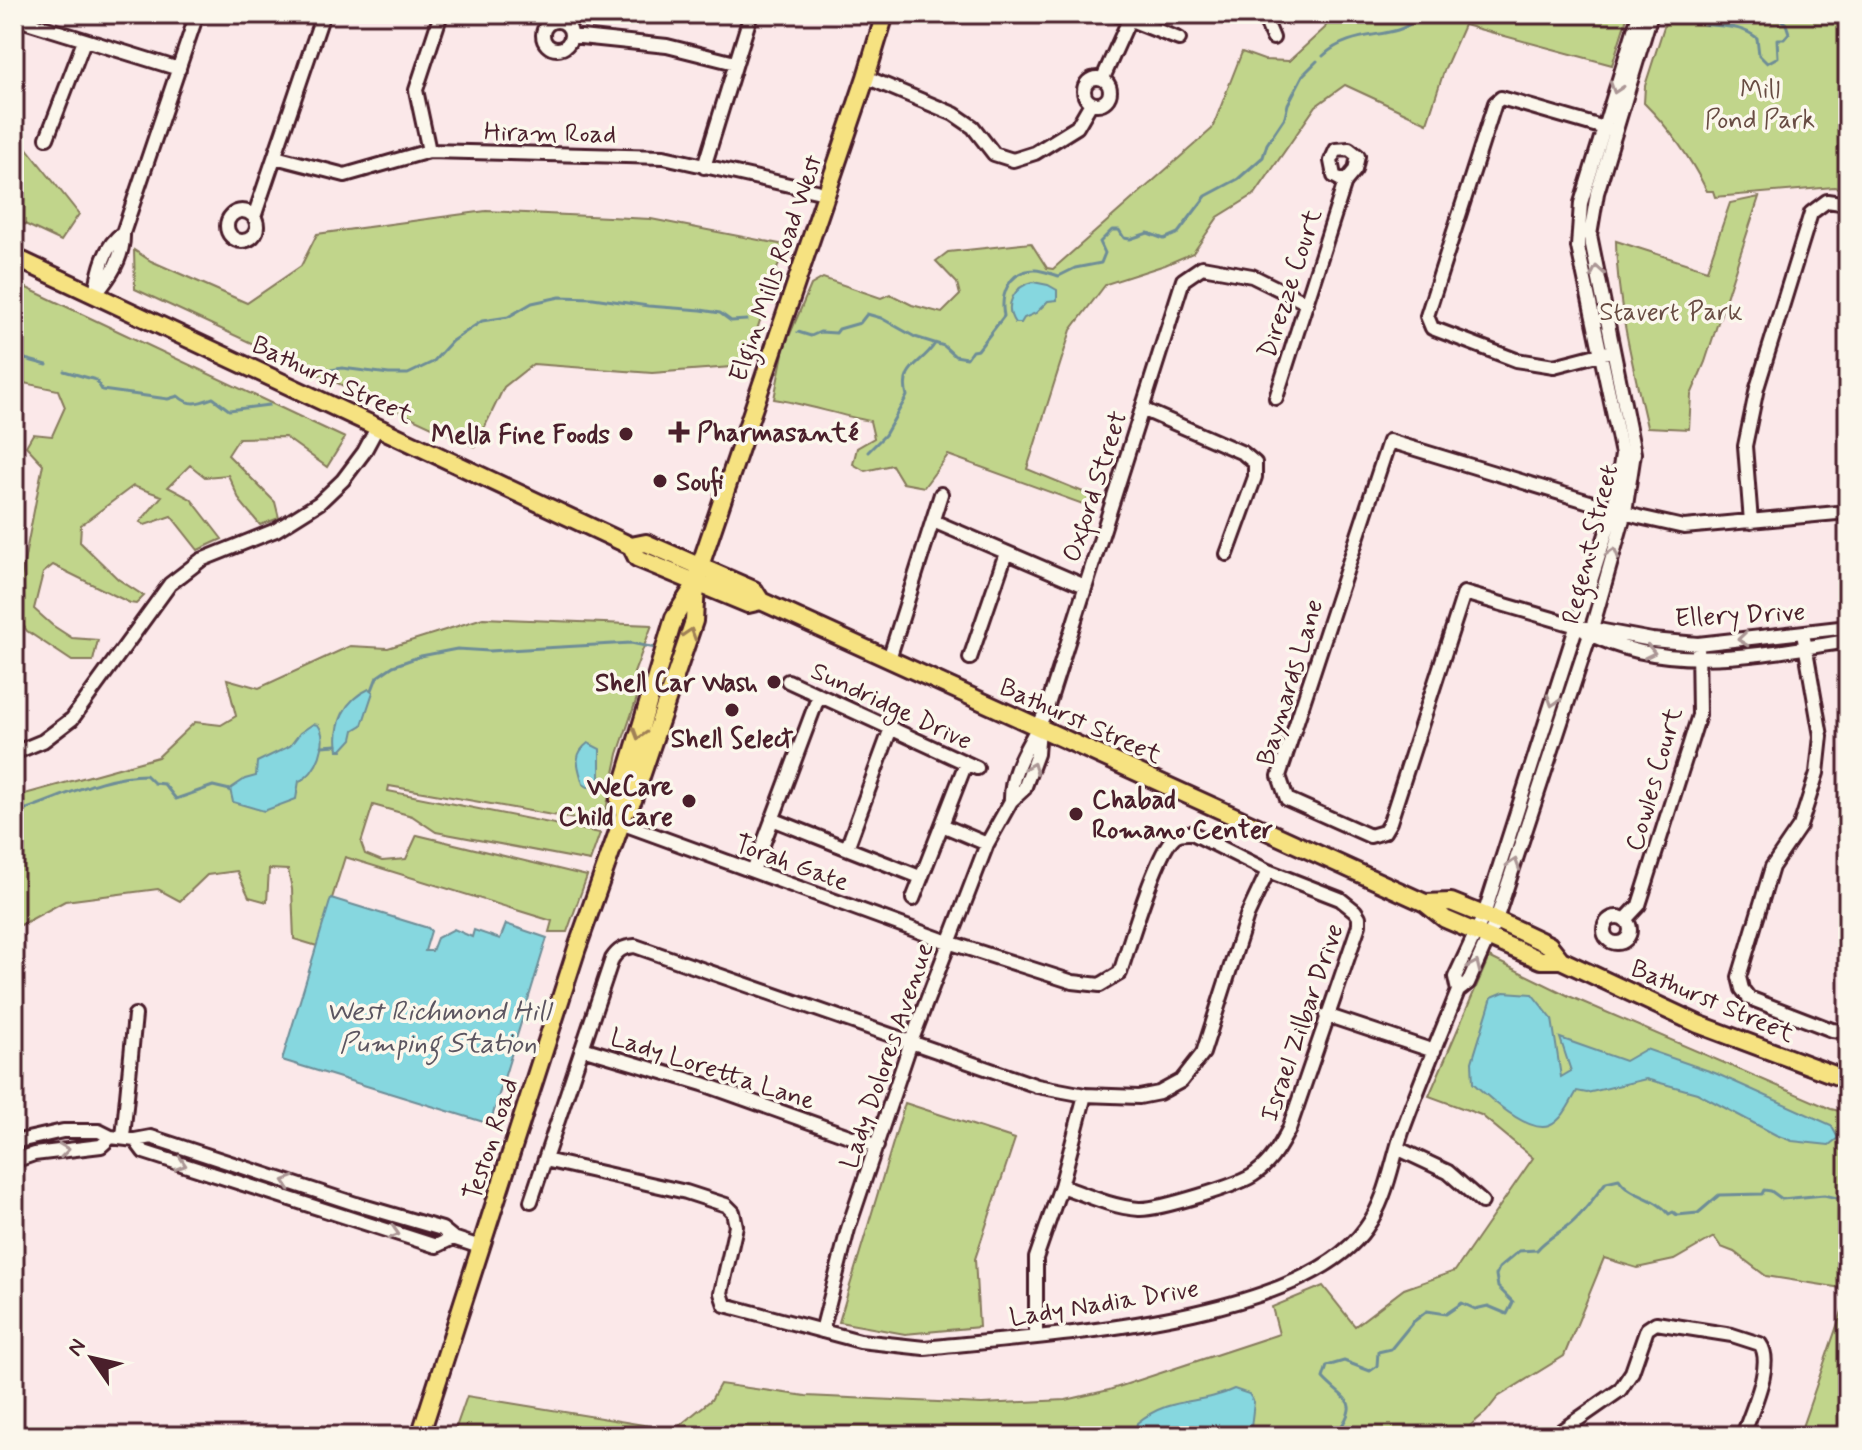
<svg xmlns="http://www.w3.org/2000/svg" width="1862" height="1450" font-family="Mynerve,sans-serif">
<rect width="100%" height="100%" fill="#fbe8e9"/>
<filter id="ink" filterUnits="userSpaceOnUse"><feTurbulence type="fractalNoise" baseFrequency=".0125" numOctaves="2"/><feDisplacementMap in="SourceGraphic" scale="16" xChannelSelector="R" yChannelSelector="G"/><feConvolveMatrix kernelMatrix="1 2 1 2 8 2 1 2 1" color-interpolation-filters="sRGB"/></filter>
<g filter="url(#ink)">
<path fill="#c1d58b" stroke="#867a5b" stroke-width="2" d="M1330 14H1628L1612 65 1464 25 1445 68 1427 123 1345 85 1316 106 1255 194 1218 217 1193 253 1165 265 1106 284 1071 330 1027 469 1088 494 1091 507 948 455 924 487 903 483 892 465 865 471 853 464 857 448 874 438 870 421C837 415 806 404 774 399L784 348 811 285 823 278 881 298 890 294 912 305 942 313 960 295 957 283 936 261 948 252 1031 243 1047 268 1053 269 1212 129 1242 52 1264 60 1289 61 1325 28Z
M1668 14H1848V190L1834 187 1715 197 1713 191H1707C1690 157 1671 130 1644 103L1645 86Z
M14 132 79 214 61 241 14 219Z
M1759 197 1705 362 1691 395 1689 429 1647 427C1633 366 1617 304 1616 241L1707 270 1730 203Z
M486 211 651 219 785 245 745 366 652 373 533 364 504 387 475 447 135 289 134 250 151 261 247 303 301 266 317 234Z
M14 282 345 438 327 467 285 437 239 438 228 455 275 502 279 518 260 525 240 501 228 475 205 477 190 465 168 487 191 499 222 539 198 550 171 516 145 525 140 522 162 496 133 486 81 525 80 542 118 579 144 596 136 604 130 603 53 565 43 573 34 609 52 625 72 638 98 640 93 661H72L27 631 19 619 20 583 43 464 26 446 33 434 52 436 65 407 58 390 14 381Z
M483 618 652 625 634 673 643 680 618 754 603 824 389 786 388 791 600 833 590 861 436 832 412 816 373 805 361 843 365 854 382 861 406 859 417 835 587 876 567 932H549L552 921 345 857 317 946 294 939 292 889 288 870 269 869 267 902 249 897 237 871 207 875 180 901 158 889 65 901 21 925H14V797L158 757 195 722 221 725 236 716 227 679 259 688 350 646 388 648Z
M1489 957 1569 996 1831 1109 1848 1113V1289L1766 1276 1734 1252 1721 1247 1714 1237 1674 1260 1637 1268 1604 1258 1564 1356 1498 1397 1486 1412 1458 1436H453L467 1396 674 1430 711 1400 720 1384 806 1396 982 1404 1066 1400 1109 1390 1279 1334 1272 1307 1323 1286 1355 1326 1404 1289 1455 1271 1533 1158 1481 1115 1429 1096Z
M905 1103 1015 1139 975 1259 979 1327 905 1334 839 1322Z
M1848 1294V1436H1799L1802 1427Z"/>
<path fill="#86d7df" stroke="#6e8d97" stroke-width="2" d="M1033 282 1048 285 1057 290V300L1048 301 1036 313 1024 318 1021 323H1015C1003 306 1014 286 1033 282Z
M369 689 373 692 362 725 354 730 352 739 342 750H338C334 724 344 700 369 689Z
M313 724 318 725C330 740 317 775 299 781L296 799 264 811 233 802 230 789 245 779 256 776 257 762 290 746 300 733Z
M588 743 600 749V780L596 786 588 787 583 784C578 766 572 755 588 743Z
M331 898 428 928 431 931 425 951H432L437 938 454 929 472 937 474 930 500 939 506 924 547 938 490 1124 282 1060Z
M1504 992 1532 994 1552 1019 1561 1077 1571 1071 1560 1038 1625 1061 1646 1049 1715 1073 1831 1125 1838 1138 1829 1145 1792 1141 1776 1135 1697 1093 1646 1079 1587 1093 1577 1091C1570 1103 1563 1120 1549 1126 1528 1134 1488 1097 1473 1083L1472 1062 1492 997Z
M1234 1389 1249 1394 1254 1402 1250 1436 1135 1434 1137 1423C1171 1395 1199 1406 1234 1389Z"/>
<g fill="none" stroke-linecap="round" stroke-linejoin="round">
<path stroke="#6e8d97" stroke-width="3" d="M1687 14C1692 17 1699 23 1704 24 1723 27 1741 25 1757 38L1759 55 1767 63 1778 57 1777 39H1784L1789 33 1786 24 1779 18 1780 14
M1822 14 1825 20H1836L1848 25
M1323 56C1351 28 1396 40 1413 21
M798 332 811 336 820 332 836 333 839 329 860 323 867 314 881 318 915 337 944 346 955 356 967 358 972 351 978 350 1004 316C1000 296 1008 271 1034 270 1040 269 1051 274 1059 276L1075 268 1101 263 1105 253 1100 242 1112 230H1119L1124 238 1130 239 1148 233 1164 239 1178 233 1206 196 1238 179 1263 157 1267 144 1285 117 1288 104 1303 75 1317 61
M14 356 47 365
M331 370 342 368 389 374H408L433 362 452 341 482 321 508 317 532 303 560 297 593 298 648 306 701 310 720 313 731 321 747 320
M64 371 96 380 102 390 168 399 178 396C190 407 199 403 213 398L229 410 269 405
M868 452 885 435 907 396C899 367 922 364 934 345
M372 690 377 677 393 666 421 656 457 649 489 651 631 643 660 649
M322 746 337 745
M14 813C58 800 100 775 146 775L154 783 164 784 176 799 213 786 230 790
M1335 1436C1362 1399 1346 1403 1323 1378L1327 1366 1344 1361 1370 1371 1377 1366 1378 1352 1391 1349 1413 1322 1427 1311 1446 1314 1462 1303 1475 1309 1488 1306 1507 1314 1513 1302 1498 1287 1496 1275 1499 1268 1519 1251 1537 1250C1546 1239 1557 1234 1568 1226 1582 1216 1596 1195 1606 1182L1619 1179C1630 1197 1655 1196 1669 1214L1673 1212 1677 1215 1698 1213 1719 1195 1762 1194 1764 1190 1771 1191 1782 1199 1824 1195 1837 1198 1848 1197"/>
<g stroke="#4a1f2b" stroke-width="18">
<path id="minor" d="M1115 14 1179 39
M1268 14V26L1273 38
M14 18 179 69
M543 35a14 14 0 1 1 28 0a14 14 0 1 1-28 0Z
M571 36 667 46 735 63
M866 77 954 114 973 127 994 154 1013 160 1035 153 1077 127 1091 103
M1084 91a13 13 0 1 1 26 0a13 13 0 1 1-26 0Z
M1103 78 1129 20
M1608 129 1501 98 1495 103 1427 316 1432 328 1516 360 1554 366 1608 352
M47 138 84 41
M429 151 416 90 441 14
M275 157 345 175 429 151 664 157 825 193
M704 167 751 14
M227 226a15 15 0 1 1 30 0a15 15 0 1 1-30 0Z
M254 217 323 14
M95 293C99 272 104 245 123 233
M95 295C110 277 124 257 123 233L197 14
M1276 398 1345 182 1355 170 1358 156 1349 149 1336 150 1331 161 1334 176 1345 182
M1142 409 1243 453 1255 463V477L1227 554
M1848 512 1684 527 1639 517 1389 441 1279 776 1287 799 1370 836 1384 832 1390 822 1464 593 1577 626 1652 640 1698 644 1848 627
M933 521 1085 586
M1751 522 1745 446 1757 388 1811 213 1827 201 1848 204
M1586 632C1666 675 1763 654 1848 641
M1803 633 1821 736 1817 773 1800 826 1772 867 1739 977 1742 989 1749 998 1832 1030 1848 1032
M970 658 1006 553
M889 659 941 494
M788 681 977 768
M14 753 43 741 72 719 170 584 201 560 276 530 319 503 343 480 364 452 378 426
M1011 801C1010 765 1034 740 1047 708L1183 280 1202 267 1252 276 1307 303
M772 819 920 877
M621 823 948 942 1073 982 1100 985 1120 973C1129 946 1156 853 1174 837 1179 832 1185 833 1192 833L1268 871 1340 899 1355 911 1359 917V925L1289 1129C1280 1146 1272 1161 1256 1173 1242 1185 1157 1210 1139 1209 1112 1207 1086 1195 1061 1186
M942 825 987 844
M847 848 891 728
M753 871 819 695
M913 899 966 763
M1604 930a13 13 0 1 1 26 0a13 13 0 1 1-26 0Z
M1625 920 1639 905 1699 715 1698 644
M1458 991 1468 983 1496 920 1592 628 1625 512 1634 453 1590 235 1597 193 1651 14
M1326 1015 1434 1051
M582 1048 703 1084 877 1146
M123 1137 135 1015
M135 1140 144 1152 436 1246 453 1238
M14 1142 63 1131H99L111 1137 135 1140 151 1137 356 1204 442 1229 453 1238 480 1247
M1399 1149 1448 1172 1482 1202
M545 1160 686 1192 726 1205 733 1212 736 1226 721 1293 725 1305 860 1341 924 1348C1035 1336 1299 1324 1366 1228 1387 1199 1391 1165 1402 1132 1419 1085 1439 1038 1458 991L1455 977 1484 915 1614 509 1622 454 1578 247 1581 203 1639 14
M14 1161 34 1154 101 1146 111 1137
M531 1201 612 959C618 950 623 947 635 946L1037 1086 1085 1095 1139 1097 1159 1093 1181 1081 1203 1053 1247 916 1268 871
M822 1331 848 1229 911 1042 987 844 1011 801 1024 789 1037 754 1039 728
M1036 1336V1258L1061 1186 1085 1095
M1554 1436 1620 1390 1632 1372 1647 1329 1656 1323 1732 1335 1760 1344C1775 1364 1750 1413 1743 1436"/>
</g>
<g stroke="#4a1f2b" stroke-width="22">
<path id="major" d="M14 257 631 546 646 543 754 590 761 601 1425 903 1445 919 1541 960H1561
M631 546 637 558 748 604 761 601
M625 812 619 799 674 618 695 585
M1425 903 1451 902 1496 920 1549 945 1561 960 1698 1024 1848 1080
M420 1436 577 948 625 812 633 800 694 621 696 584 700 566 866 77 885 14"/>
</g>
<use href="#minor" stroke="#fbf7ec" stroke-width="12"/>
<use href="#major" stroke="#f6e281" stroke-width="16"/>
</g>
<defs><path id="oneway-chevron" d="M-2-3.5L2.5 0L-2 3.5" fill="none" stroke-width="1.6" stroke-linecap="round" stroke-linejoin="round" transform="scale(2)"/></defs>
<g stroke="#ab9695">
<use href="#oneway-chevron" transform="translate(1616 88) rotate(108)"/>
<use href="#oneway-chevron" transform="translate(1597 271) rotate(-100)"/>
<use href="#oneway-chevron" transform="translate(1613 553) rotate(-74)"/>
<use href="#oneway-chevron" transform="translate(1743 639) rotate(174)"/>
<use href="#oneway-chevron" transform="translate(1650 652) rotate(12)"/>
<use href="#oneway-chevron" transform="translate(1553 701) rotate(108)"/>
<use href="#oneway-chevron" transform="translate(1032 768) rotate(-69)"/>
<use href="#oneway-chevron" transform="translate(1514 864) rotate(-72)"/>
<use href="#oneway-chevron" transform="translate(1475 966) rotate(-66)"/>
<use href="#oneway-chevron" transform="translate(64 1150) rotate(-7)"/>
<use href="#oneway-chevron" transform="translate(181 1164) rotate(18)"/>
<use href="#oneway-chevron" transform="translate(288 1182) rotate(-162)"/>
<use href="#oneway-chevron" transform="translate(394 1233) rotate(17)"/>
</g>
<g stroke="#a08056">
<use href="#oneway-chevron" transform="translate(690 634) rotate(-72)"/>
<use href="#oneway-chevron" transform="translate(639 734) rotate(107)"/>
</g>
</g>
<g fill="#4a1f2b" stroke="#fbf7ec" stroke-width="3">
<path d="M675 420h8v8h8v8h-8v8h-8v-8h-8v-8h8z"/>
<circle cx="626" cy="434" r="8"/>
<circle cx="660" cy="481" r="8"/>
<circle cx="774" cy="682" r="8"/>
<circle cx="732" cy="710" r="8"/>
<circle cx="689" cy="801" r="8"/>
<circle cx="1076" cy="814" r="8"/>
</g>
<g text-anchor="middle" stroke-width="7" stroke-linejoin="round" paint-order="stroke">
<g font-size="26" fill="#684c43" stroke="#fbf7ec">
<text x="1760" y="98">Mill<tspan x="1760" dy="30">Pond Park</tspan></text>
<text x="1671" y="320">Stavert Park</text>
</g>
<g font-size="26" fill="#4a1f2b" stroke="#fbf7ec">
<text transform="translate(550 132) rotate(1)" y="9">Hiram Road</text>
<text transform="translate(775 268) rotate(-71)" y="9">Elgin Mills Road West</text>
<text transform="translate(1289 283) rotate(-72)" y="9">Direzze Court</text>
<text transform="translate(333 379) rotate(25)" y="9">Bathurst Street</text>
<text transform="translate(1094 486) rotate(-72)" y="9">Oxford Street</text>
<text transform="translate(1589 544) rotate(-76)" y="9">Regent Street</text>
<text transform="translate(1740 614) rotate(-3)" y="9">Ellery Drive</text>
<text transform="translate(1289 682) rotate(-73)" y="9">Baynards Lane</text>
<text transform="translate(892 705) rotate(25)" y="9">Sundridge Drive</text>
<text transform="translate(1081 720) rotate(24)" y="9">Bathurst Street</text>
<text transform="translate(1653 779) rotate(-74)" y="9">Cowles Court</text>
<text transform="translate(792 862) rotate(20)" y="9">Torah Gate</text>
<text transform="translate(1713 1000) rotate(23)" y="9">Bathurst Street</text>
<text transform="translate(1301 1022) rotate(-71)" y="9">Israel Zilbar Drive</text>
<text transform="translate(886 1055) rotate(-71)" y="9">Lady Dolores Avenue</text>
<text transform="translate(713 1068) rotate(18)" y="9">Lady Loretta Lane</text>
<text transform="translate(490 1139) rotate(-72)" y="9">Teston Road</text>
<text transform="translate(1104 1302) rotate(-9)" y="9">Lady Nadia Drive</text>
</g>
<g font-size="26" font-weight="bold" fill="#4a1f2b" stroke="#fbf7ec" text-anchor="start">
<text x="697" y="441">Pharmasanté</text>
<text x="610" y="443" text-anchor="end">Mella Fine Foods</text>
<text x="676" y="490">Soufi</text>
<text x="758" y="691" text-anchor="end">Shell Car Wash</text>
<text x="732" y="747" text-anchor="middle">Shell Select</text>
<text x="673" y="795" text-anchor="end">WeCare<tspan x="673" dy="30">Child Care</tspan></text>
<text x="1092" y="808">Chabad<tspan x="1092" dy="30">Romano Center</tspan></text>
</g>
<g font-size="28" font-style="italic" fill="#5c5661" stroke="#fbf7ec">
<text x="438" y="1020">West Richmond Hill<tspan x="438" dy="32">Pumping Station</tspan></text>
</g>
</g>
<rect width="1862" height="1450" fill="none" stroke="#fbf7ec" stroke-width="48"/>
<rect x="24" y="24" width="1814" height="1402" fill="none" stroke="#4a1f2b" stroke-width="3" filter="url(#ink)"/>
<g transform="translate(92 1358) rotate(304)" stroke="#fbf7ec" stroke-width="6" paint-order="stroke">
<path d="M0-6L14 30L0 20L-14 30Z" fill="#4a1f2b"/>
<text y="-12" font-size="22" font-weight="bold" text-anchor="middle" fill="#4a1f2b">N</text>
</g>
</svg>
